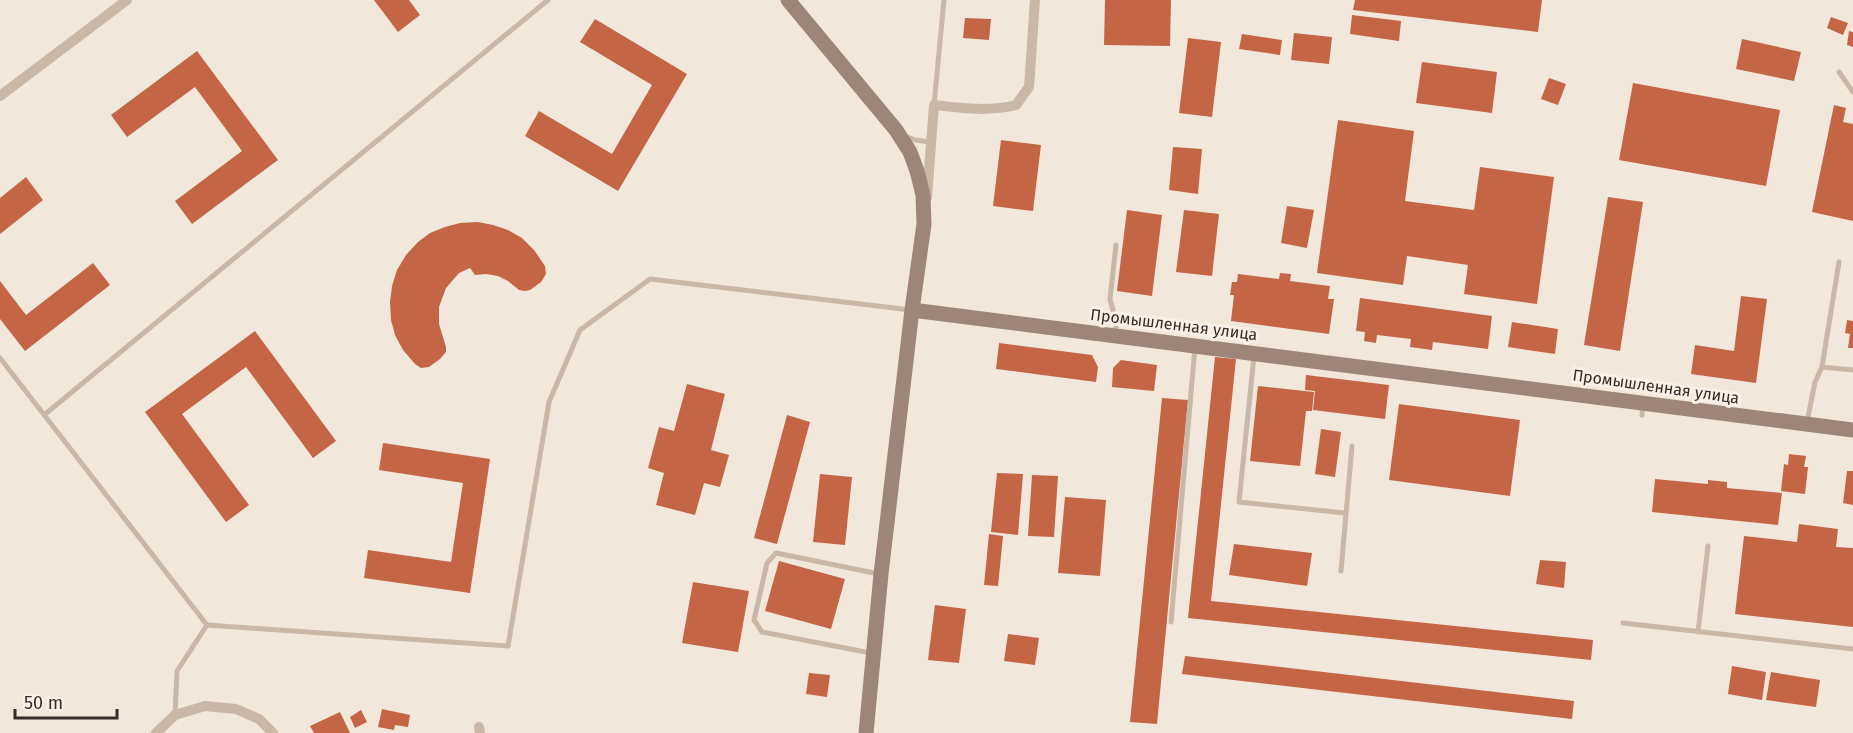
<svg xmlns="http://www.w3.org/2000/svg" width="1853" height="733" font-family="'Fira Sans',sans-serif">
<rect width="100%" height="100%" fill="#f1e7db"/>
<path fill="#c46646" d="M374 0H409L420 15 398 32Z
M1105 0H1171L1170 46 1104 45Z
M1355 0H1542L1538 32 1353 10Z
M1352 15 1401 21 1399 41 1350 34Z
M1831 17 1848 23 1843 35 1827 28Z
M965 18 991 19 989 40 963 38Z
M595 19 687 74 618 191 525 136 539 111 612 154 652 85 580 42Z
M1849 31 1853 32V47L1847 45Z
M1294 33 1332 37 1329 64 1291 60Z
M1242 34 1282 40 1280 55 1239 49Z
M1188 38 1221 42 1212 117 1179 113Z
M1742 39 1801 52 1794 81 1736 69Z
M197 51 278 160 192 224 175 201 242 151 195 87 127 137 111 115Z
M1422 62 1497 72 1492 113 1416 103Z
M1549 78 1566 84 1558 105 1541 99Z
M1633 83 1780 110 1766 186 1619 160Z
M1834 105 1846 108 1843 122 1853 124V221L1812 212Z
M1338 120 1414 131 1405 201 1474 210 1480 167 1554 177 1537 304 1464 294 1468 265 1407 256 1403 285 1317 273Z
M1001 140 1041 145 1033 211 993 206Z
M1173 147 1202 149 1198 194 1169 190Z
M26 177 43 200 0 234V198Z
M1608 197 1643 202 1620 351 1584 345Z
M1287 206 1314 210 1307 248 1281 243Z
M1127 210 1162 215 1152 296 1117 291Z
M1184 210 1219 214 1212 276 1176 272Z
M478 222 493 225 508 230 522 238 534 250 545 266 546 274 541 282 530 290 525 291 519 290 508 281 498 276 486 274 475 275 470 268 459 273 446 288 439 307V324L446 347V352L440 359 429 367 421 368 415 364 403 350 395 335 391 320 390 302 392 286 397 270 406 255 418 242 430 233 445 227 460 223Z
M93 263 110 285 25 351 0 319V281L26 315Z
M1280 273 1291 274 1290 281 1330 286 1328 299H1334L1329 334 1231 321 1234 295H1230L1232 282H1237L1238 274 1279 279Z
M1741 296 1767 299 1756 383 1691 374 1695 345 1734 351Z
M1360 298 1492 316 1488 349 1433 342 1432 350 1410 347 1411 339 1377 335 1376 343 1364 341 1365 332 1356 331Z
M1847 320 1853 321V348H1848L1850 334 1845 333Z
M1512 322 1558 329 1555 354 1508 347Z
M255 331 336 441 313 458 246 367 182 414 249 505 226 522 145 412Z
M999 343 1092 355 1098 367 1096 382 996 369Z
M1215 357 1236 359 1211 601 1593 640 1591 660 1188 618Z
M1121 360 1157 365 1154 391 1112 387 1113 368Z
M1306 375 1389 385 1385 419 1313 410 1315 391 1305 390Z
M687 384 725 394 711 450 729 455 720 487 704 483 695 515 656 505 664 473 648 468 659 427 674 431Z
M1258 386 1314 392 1312 411H1306L1300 466 1250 461Z
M1162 398 1188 400 1157 724 1130 722Z
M1399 404 1520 420 1510 496 1389 480Z
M787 415 810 422 777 544 754 538Z
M1321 429 1341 432 1335 477 1315 474Z
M383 443 490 459 470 593 364 578 368 550 451 562 463 483 379 470Z
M1789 454 1806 456 1804 467H1808L1805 494 1781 491 1784 464 1788 465Z
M1847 471H1853V505L1843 503Z
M997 473 1023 474 1018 535 991 532Z
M820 474 852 477 845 545 813 542Z
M1032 475 1058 476 1054 537 1028 536Z
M1655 479 1708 484V480L1727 482V488L1782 493 1778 525 1652 512Z
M1065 497 1106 500 1100 576 1058 573Z
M1799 524 1838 529 1836 547 1853 548V627L1735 614 1744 536 1797 542Z
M989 534 1003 536 998 586 984 585Z
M1234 544 1312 553 1307 586 1229 575Z
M1540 560 1566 562 1564 588 1536 584Z
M779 561 845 579 831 629 765 611Z
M693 582 749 591 738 652 682 643Z
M935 605 966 609 959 663 928 660Z
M1008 634 1039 638 1035 665 1004 661Z
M1185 656 1574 701 1572 719 1182 674Z
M1732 666 1766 672 1762 700 1728 694Z
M1771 672 1820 680 1816 707 1766 700Z
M809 673 830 675 827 697 806 694Z
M382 709 410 715 408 727 395 725 394 730 378 727Z
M361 710 367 722 355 728 350 717Z
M340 712 350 733H314L310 726Z"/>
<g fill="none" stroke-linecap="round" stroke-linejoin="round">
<path stroke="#c9b7a7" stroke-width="5" d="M1839 72 1853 92
M934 105 944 0
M905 136 915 140 930 142
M1116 335V321L1110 299 1116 245
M1254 356 1239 502 1345 513
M0 358 207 625 508 646 549 402 580 330 650 279 911 310
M1822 367 1839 262
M44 415 548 0
M1642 415 1643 404
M1807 422 1815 382 1822 367 1853 370
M1341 571 1352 446
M1171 622 1195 347
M1623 623 1853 649
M1698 632 1708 546
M871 653 762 632 754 620 767 563 776 553 879 574
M175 715 177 671 207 625"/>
<path stroke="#c9b7a7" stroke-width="10" d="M0 96 127 0
M927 197 934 105C962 108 988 112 1016 105L1029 87 1035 0
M479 727 480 733
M156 733 175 715 205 706 236 709 259 719 273 733"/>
<path stroke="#9d8679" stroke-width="15" d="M788 0 896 130 910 152 917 171 923 195 924 224 912 310 881 574 866 733
M912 310 1853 430"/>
</g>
<g text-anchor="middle" stroke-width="6" stroke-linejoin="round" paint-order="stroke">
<g font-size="16" fill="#362c28" stroke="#f9f1e7">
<text transform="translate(1174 324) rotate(7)" y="6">Промышленная улица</text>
<text transform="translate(1656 386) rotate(8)" y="6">Промышленная улица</text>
</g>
</g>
<path d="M15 709v9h102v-9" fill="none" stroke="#362c28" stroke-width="3"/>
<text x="24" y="709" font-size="18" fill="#362c28" stroke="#f9f1e7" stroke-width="4.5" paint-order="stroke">50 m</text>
</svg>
